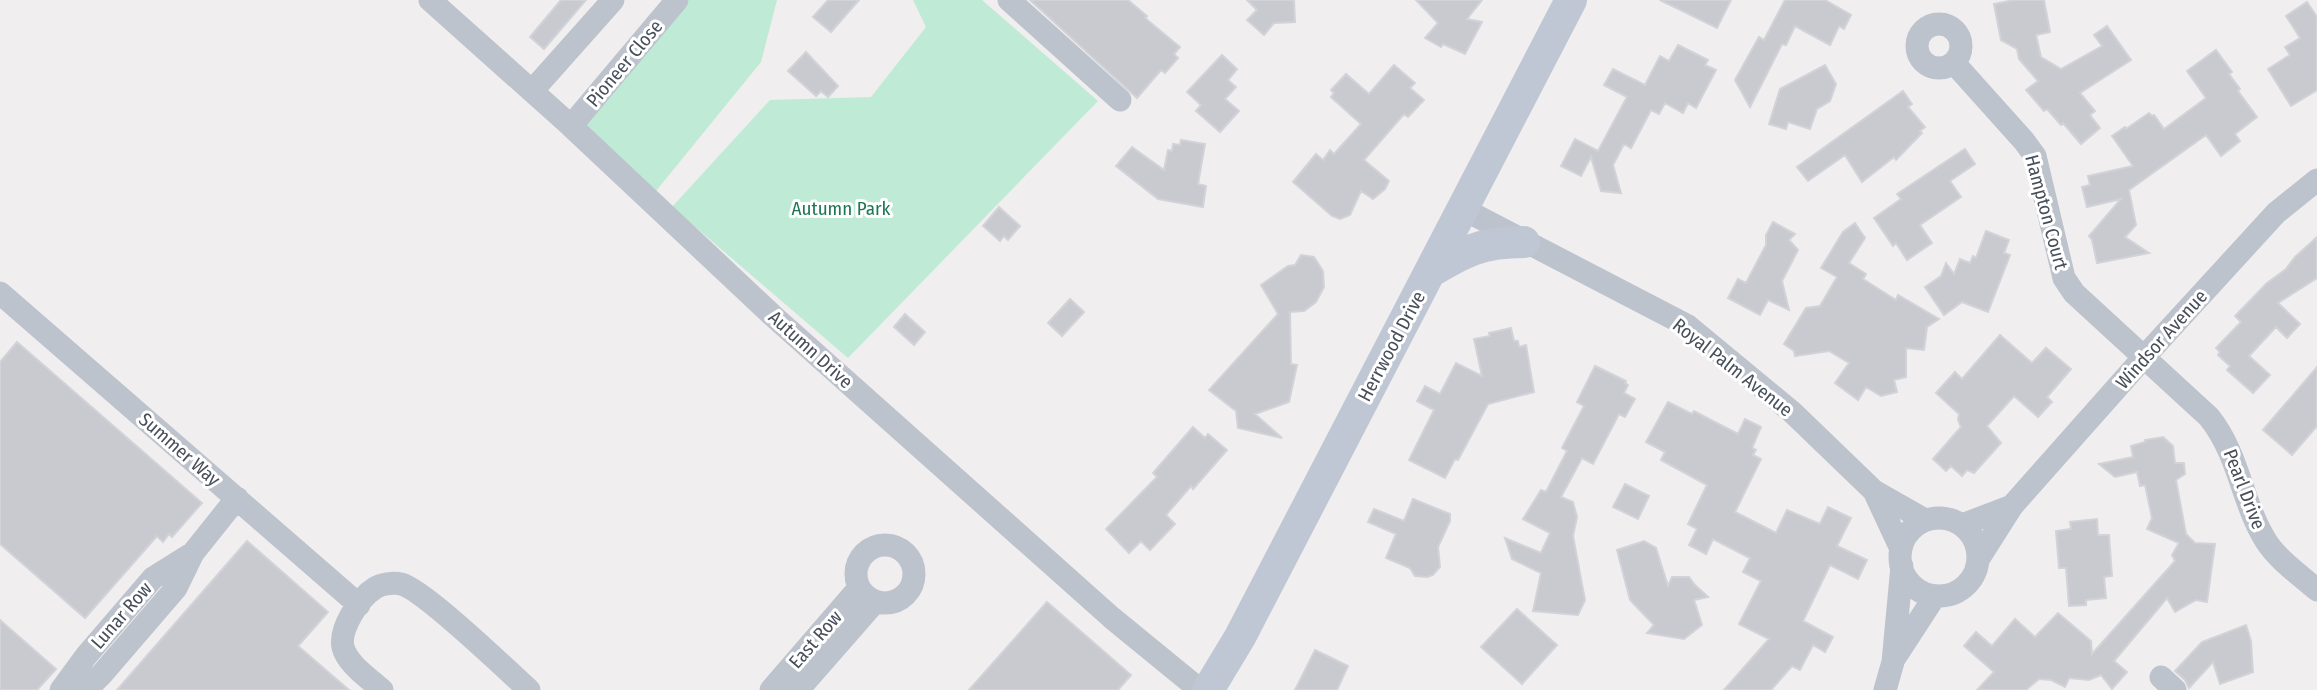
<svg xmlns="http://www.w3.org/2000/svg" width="2317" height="690" font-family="'Fira Sans Condensed',sans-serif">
<rect width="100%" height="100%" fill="#f0eeee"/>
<path fill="#bfebd6" d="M685 0H777L761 62 656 191 571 126Z
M913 0H982L1098 101 848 358 672 207 770 100 871 97 926 27Z"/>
<path fill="#c8cad0" stroke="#d2d3d9" stroke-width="2" d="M561 0H586L544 49 530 37Z
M828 0H859L831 32 813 17Z
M1030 0H1128L1147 16 1145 18 1180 47 1174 54 1178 58 1165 73 1161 70 1137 98Z
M1247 0H1294L1295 22 1274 23 1264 35 1247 20 1257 10Z
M1416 0H1482L1467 19 1482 22 1465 54 1443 44 1441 47 1425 38 1438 23Z
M1660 0H1731L1717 28Z
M1785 0H1825L1851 15 1844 29 1839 26 1830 45 1795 26 1786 45 1782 44 1750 107 1735 80 1759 37 1764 40Z
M2014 0H2044L2050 32 2036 35 2041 57 2061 69 2102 46 2094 35 2107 26 2131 60 2080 93 2095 111 2090 115 2100 128 2081 144 2063 123 2061 125 2047 109 2044 111 2026 90 2038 81 2019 59 2017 49 2001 40 1994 4Z
M2307 2 2317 17V90L2291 106 2268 69 2290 55 2285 47 2300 38 2286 16Z
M1678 45 1708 60 1705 65 1716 70 1696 108 1688 103 1683 113 1665 103 1659 114 1651 110 1631 148 1624 144 1613 165 1621 193 1601 191 1591 157 1581 176 1561 166 1575 139 1598 151 1627 97 1604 85 1613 69 1645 85 1660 56 1669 61Z
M2216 50 2232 72 2229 74 2240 89 2238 91 2257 117 2235 134 2240 141 2221 156 2206 135 2129 190 2136 225 2125 237 2149 253 2097 263 2092 240 2089 236 2121 199 2087 207 2082 187 2090 185 2088 176 2133 166 2112 136 2125 127 2126 129 2149 113 2152 116 2154 115 2164 129 2206 98 2187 71Z
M806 52 838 86 828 97 821 91 816 96 788 71Z
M1222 55 1237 69 1228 80 1236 87 1225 99 1239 111 1220 132 1196 111 1201 105 1187 92Z
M1394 65 1415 83 1410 88 1424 100 1408 117 1404 114 1364 160 1389 181 1385 189 1373 199 1361 191 1350 215 1340 219 1332 216 1293 182 1316 154 1323 160 1330 150 1334 154 1361 124 1331 97 1334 93 1331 90 1346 74 1369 94Z
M1825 65 1836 84 1830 101 1817 109 1810 129 1788 122 1786 129 1769 124 1780 89Z
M1903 91 1912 104 1908 107 1925 127 1920 131 1922 133 1896 160 1894 157 1862 182 1845 155 1808 181 1797 167Z
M1181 140 1205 144 1198 184 1206 186 1203 207 1158 199 1116 166 1132 147 1164 170 1168 150 1172 151 1173 144 1180 145Z
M1965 149 1975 164 1950 181 1961 197 1920 225 1932 243 1907 260 1896 243 1893 246 1874 218 1901 199 1897 194Z
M999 207 1020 226 1008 240 1004 236 1000 241 983 226Z
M1773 222 1795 234 1789 240 1798 250 1782 281 1789 310 1768 300 1760 315 1728 298 1738 279 1746 283 1766 245V235Z
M1855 223 1865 238 1849 263 1866 274 1863 279 1896 300 1898 295 1939 319 1927 327 1924 350 1906 348V377L1894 380 1897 392 1881 396 1866 387 1858 400 1835 383 1849 363 1829 351 1795 356 1794 351 1784 344 1806 308 1820 306 1837 277 1821 268 1843 232Z
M1986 231 2009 240 2004 253 2010 255 1988 312 1962 302 1944 315 1925 287 1941 276 1946 263 1954 274 1960 259 1970 263 1973 256 1976 258Z
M2317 237V278L2278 303 2300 324 2287 338 2276 327 2249 356 2270 375 2253 393 2227 370 2230 366 2218 355 2220 352 2216 348 2241 322 2235 316 2267 283 2286 269 2295 257Z
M1301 255 1314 257 1323 271 1324 287 1316 302 1304 311 1290 312 1291 364 1297 365 1289 402 1255 414 1282 438 1238 428 1236 411 1209 390 1278 314 1261 285 1288 266 1295 265Z
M1070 299 1084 312 1062 336 1048 323Z
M905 314 925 332 914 345 894 327Z
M1511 328 1514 341H1518L1519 347 1526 345 1534 392 1488 404 1458 460 1455 459 1445 478 1409 460 1434 410 1417 401 1425 386 1440 394 1456 363 1482 376 1474 339 1490 336 1489 333Z
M2000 335 2032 363 2046 348 2071 369 2047 397 2052 402 2038 417 2014 396 1987 426 2001 443 1974 473 1967 470 1962 476 1951 466 1946 471 1933 459 1961 427 1958 420 1959 414 1936 393 1955 372 1962 379Z
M17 342 202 503 172 537 169 534 163 542 157 536 85 618 0 544V362Z
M1595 366 1626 381 1625 383 1628 385 1624 393 1635 399 1625 417 1619 414 1593 464 1582 458 1561 497 1573 502 1577 517 1573 536 1585 600 1578 615 1533 611 1541 573 1512 559 1505 538 1541 553 1550 533 1523 519 1541 490 1546 492 1567 451 1562 448 1584 406 1577 402Z
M2317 367V426L2292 455 2263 430Z
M1668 402 1692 414 1694 411 1738 434 1745 419 1761 427 1752 448 1756 450 1753 455 1761 459 1735 512 1776 533 1787 510 1820 524 1828 507 1851 518 1837 546 1867 560 1858 579 1830 565 1803 621 1833 637 1825 652 1813 645 1800 670 1792 666 1771 690H1724L1769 639 1739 624 1761 581 1743 572 1750 558 1713 539 1706 554 1689 545 1697 529 1688 524 1707 485 1661 460 1665 452 1646 442Z
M1193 427 1205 438 1208 434 1227 450 1193 489 1191 486 1166 515 1175 524 1150 550 1141 541 1129 553 1106 529 1157 477 1153 473Z
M2163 437 2173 446 2175 463H2184L2185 474 2176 480 2186 534 2195 543 2215 544 2207 602 2196 600 2175 612 2167 598 2114 661 2127 672 2112 689 2101 675 2089 680 2069 678 2065 687 2051 680 2039 679 2026 690H1977L1994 672 1964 646 1976 632 1992 646 2015 619 2035 637 2058 613 2091 641 2092 654 2175 561 2172 555 2179 543 2147 529 2152 518 2145 485 2140 486 2137 472 2115 477 2099 464 2133 457 2131 446 2145 442V440Z
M1625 484 1649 496 1638 519 1613 507Z
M1413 499 1450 514V521L1438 547 1440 567 1433 575 1427 577 1415 576 1410 568 1386 558 1396 534 1368 522 1374 509 1404 521Z
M2097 519 2098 535H2109L2112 576 2104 577 2106 598 2086 600V605L2069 606 2066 568H2059L2056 531 2071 529 2070 522Z
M247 541 328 612 298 646 349 690H117Z
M1644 541 1656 548 1668 586 1672 577H1689L1695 585 1708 597 1694 600 1702 625 1684 639 1647 633 1654 625 1630 600 1617 550Z
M1047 602 1131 675 1118 690H969Z
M1517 609 1557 645 1522 684 1481 647Z
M0 620 56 669 37 690H0Z
M2246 625 2251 641 2253 672 2220 684 2213 662 2189 688 2185 680 2175 671 2202 642Z
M1315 650 1348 666 1337 690H1295Z"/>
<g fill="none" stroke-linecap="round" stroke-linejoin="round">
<path stroke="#bdc3cc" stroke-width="23" d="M430 0 571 126 772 315 1112 618 1200 690
M1009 0 1120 100
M1917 46a22 22 0 1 1 44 0a22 22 0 1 1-44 0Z
M1954 63 2024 141 2035 156 2064 278 2074 293 2209 417C2240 456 2241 501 2266 541 2278 560 2300 575 2317 590
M532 91 613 0
M571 126 677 0
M1463 209 1688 326 1792 412 1874 491 1925 520
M0 293 359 605
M1874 491 1901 549
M1900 557a39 39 0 1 1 78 0a39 39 0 1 1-78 0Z
M1962 525 2012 506
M856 574a29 29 0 1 1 58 0a29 29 0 1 1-58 0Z
M1979 558 2012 506 2145 356 2276 213 2317 180
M1894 659 1935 596
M2161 677 2175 690
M61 690 86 656 153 578 193 553
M86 690 102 674 176 588 193 553 237 498
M382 690C370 679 347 664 343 647 339 629 359 598 375 588 381 584 394 582 401 584 423 589 507 670 529 690
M771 690 859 588
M798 690 875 602
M1885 690 1893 662 1902 566"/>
<path stroke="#c0c7d4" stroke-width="32" d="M1430 272C1465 251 1482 242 1524 242
M1208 690 1240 637 1571 0"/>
</g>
<g text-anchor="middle" stroke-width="6" stroke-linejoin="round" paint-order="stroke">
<g font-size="19" fill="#474f5a" stroke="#fff">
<text transform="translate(624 63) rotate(-50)" y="7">Pioneer Close</text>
<text transform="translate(2047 212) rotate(75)" y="7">Hampton Court</text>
<text transform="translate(2161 339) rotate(-48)" y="7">Windsor Avenue</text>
<text transform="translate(1391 346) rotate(-62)" y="7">Herrwood Drive</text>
<text transform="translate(811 349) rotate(42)" y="7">Autumn Drive</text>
<text transform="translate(1733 367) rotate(38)" y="7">Royal Palm Avenue</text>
<text transform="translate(180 449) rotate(41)" y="7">Summer Way</text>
<text transform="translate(2245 489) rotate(69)" y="7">Pearl Drive</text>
<text transform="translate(121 615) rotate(-49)" y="7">Lunar Row</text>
<text transform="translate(815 639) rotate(-49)" y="7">East Row</text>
</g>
<g font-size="19" fill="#1d7655" stroke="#fff">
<text x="841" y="215">Autumn Park</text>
</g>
</g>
</svg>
